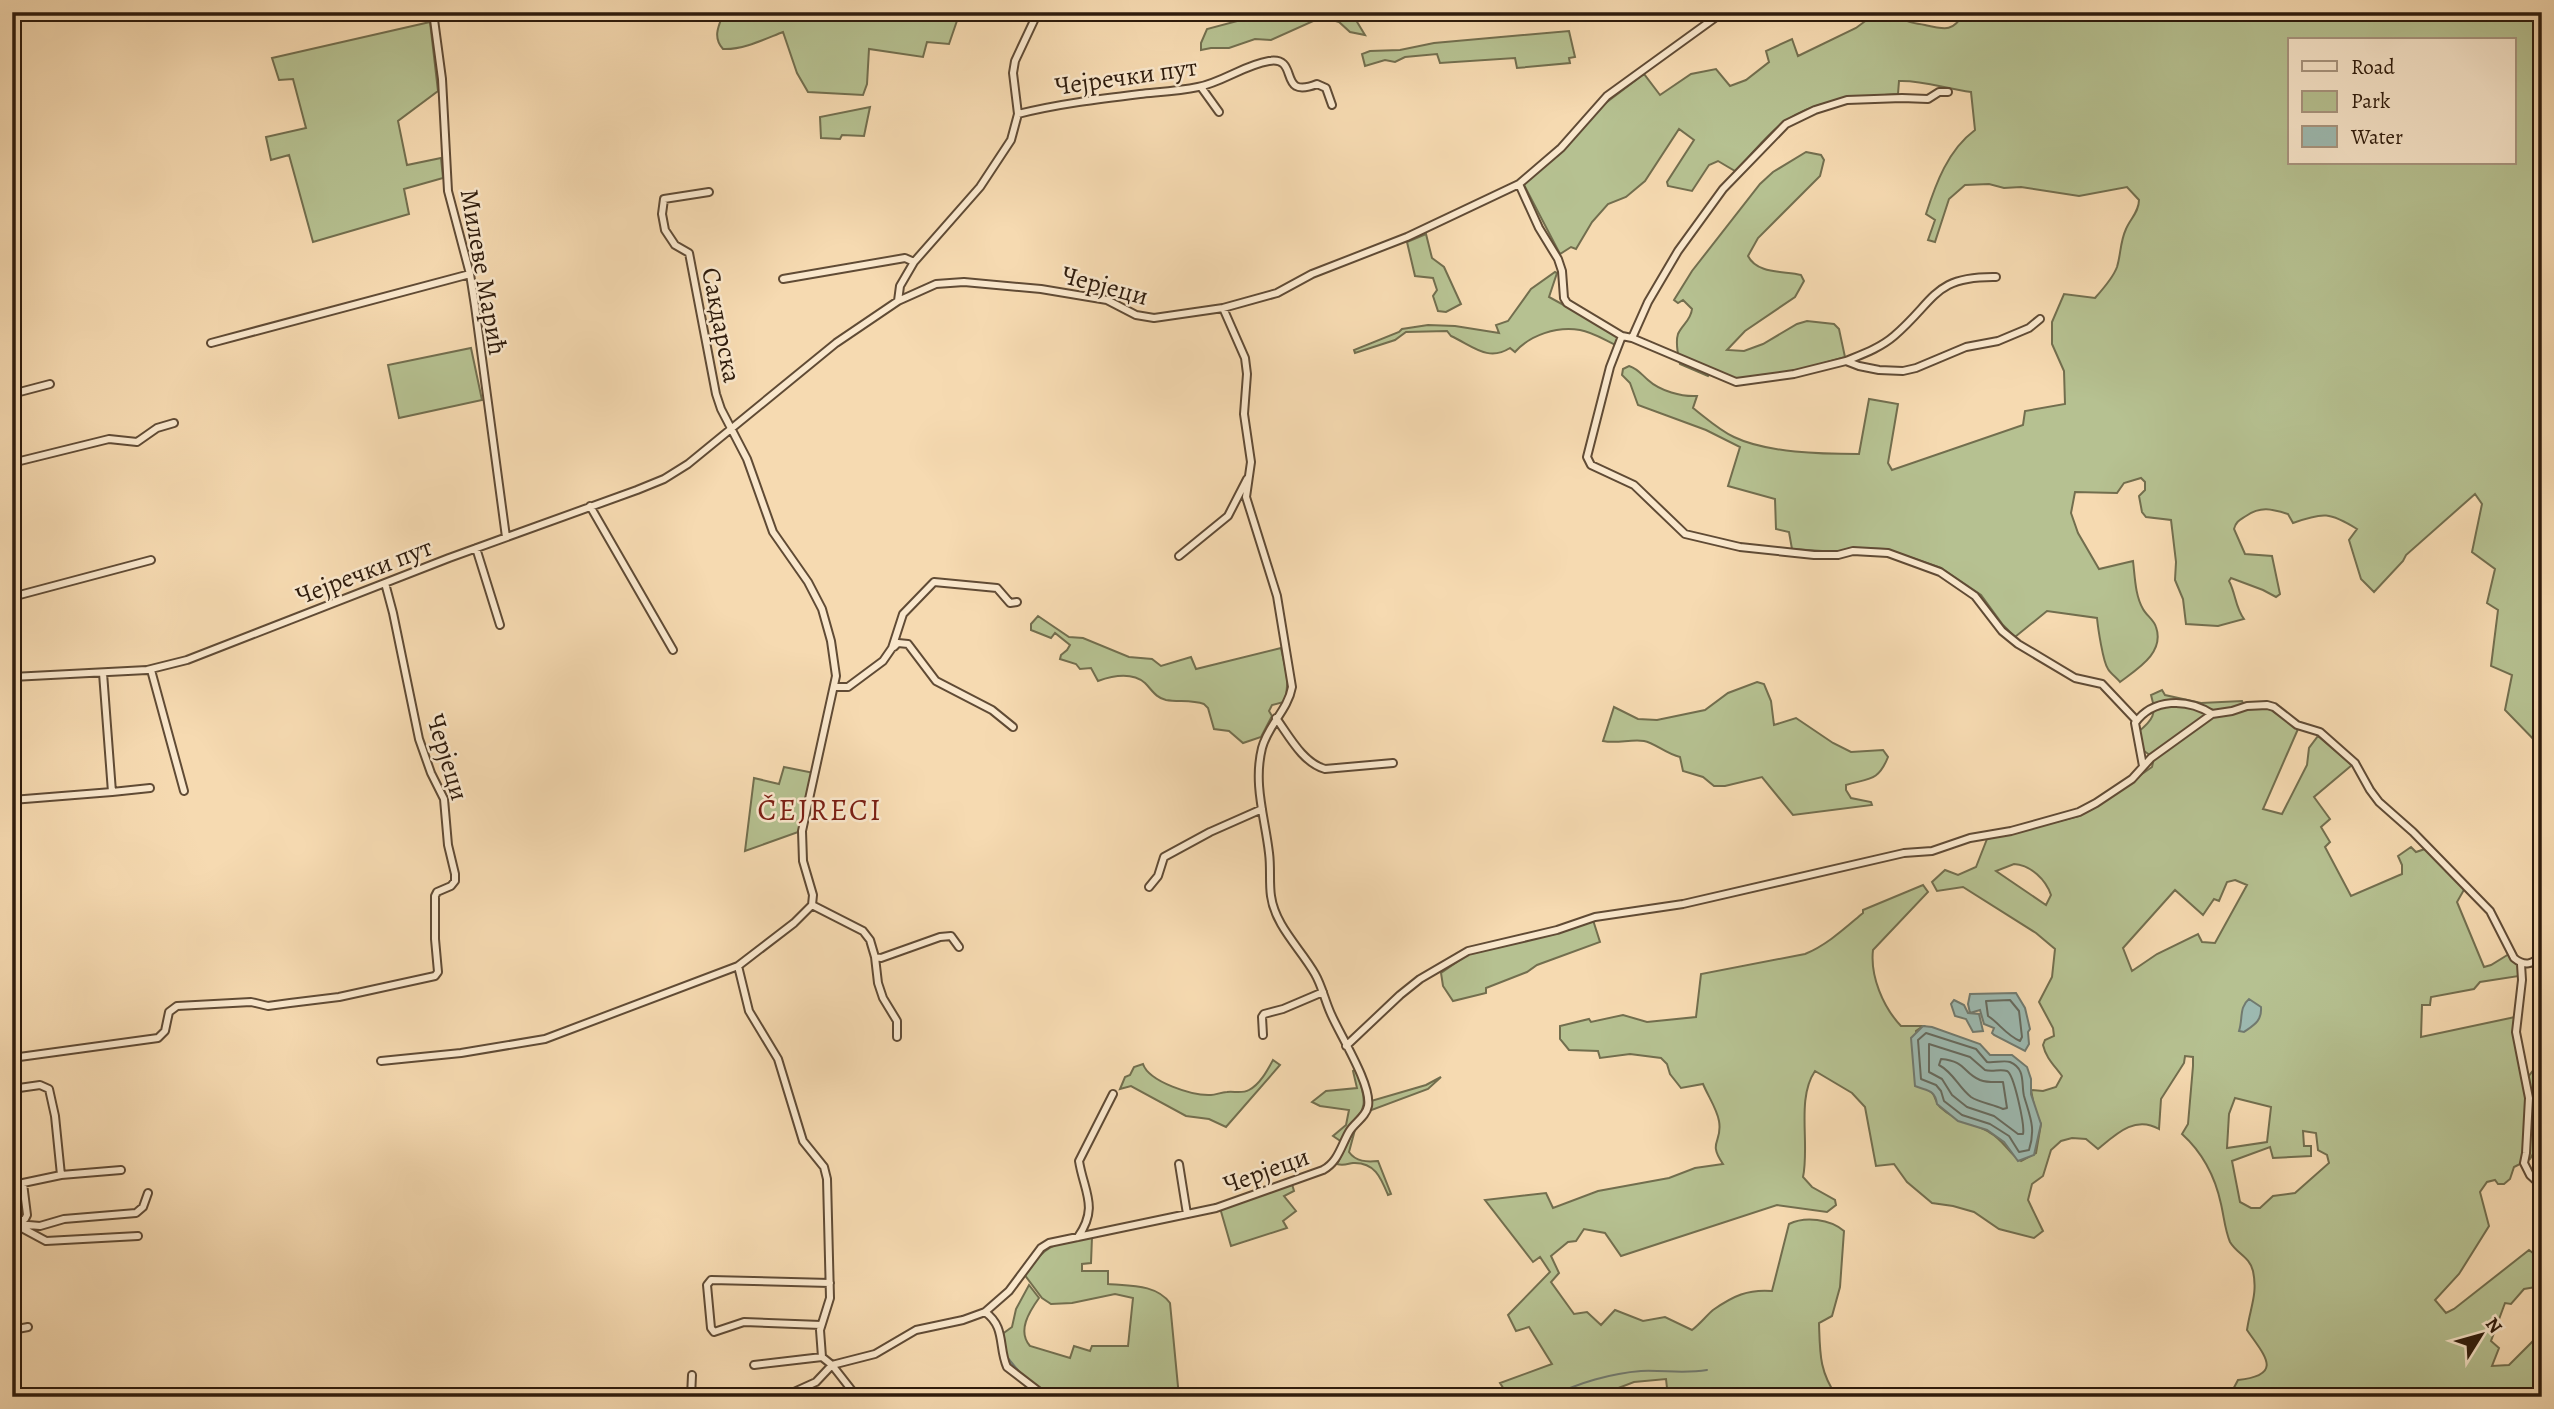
<svg xmlns="http://www.w3.org/2000/svg" width="2554" height="1409" font-family="Alegreya,serif">
<rect width="100%" height="100%" fill="#f6dab1"/>
<filter id="stains"><feTurbulence type="fractalNoise" baseFrequency=".00286" numOctaves="4"/><feColorMatrix values="0 0 0 0 .2 0 0 0 0 .09 0 0 0 0 .02 0 0 0 .5 -.17"/></filter>
<radialGradient id="worn" r=".72"><stop offset=".6" stop-color="#630" stop-opacity="0"/><stop offset="1" stop-color="#630" stop-opacity=".3"/></radialGradient>
<path fill="#b6c191" stroke="#726e4e" stroke-width="2" fill-rule="evenodd" d="M724 12H960L949 44 927 42 923 57 869 49 867 84 863 95 808 92 797 73 783 32C765 39 743 50 723 49 712 37 719 25 724 12Z
M1271 12H1351L1365 35 1350 32 1339 22 1322 17 1271 40 1255 39 1229 48H1211L1201 50V43L1207 29Z
M1903 12V19C1911 24 1916 23 1925 25 1946 30 1953 32 1965 12H2116V15L2142 12H2542V748L2505 710 2512 675 2491 666 2498 610 2487 603 2495 569 2472 552 2482 504 2475 494 2406 555 2403 561 2374 592 2361 579 2349 540 2357 529C2330 512 2323 512 2293 523L2288 514C2271 509 2261 506 2246 516 2240 520 2236 521 2234 529L2245 554 2272 556 2280 594 2276 597 2263 590 2231 578 2229 581C2236 594 2235 607 2244 619L2218 626 2186 624 2183 599 2175 580 2176 562 2171 520 2146 517 2142 512 2139 496 2145 490V482L2141 478 2124 483 2117 493 2075 492 2071 513 2078 533 2099 569 2133 561C2135 577 2135 595 2143 609 2146 615 2154 620 2156 627 2165 653 2137 669 2120 682 2117 678 2111 674 2108 669 2103 662 2098 628 2097 618L2047 611 2015 637 2003 625 1981 595 1941 568 1886 549 1851 548 1837 552 1792 549 1789 532 1776 529 1775 499 1728 486 1740 447 1706 430 1638 405 1630 383 1622 375 1623 369 1629 366C1638 369 1641 374 1648 380 1660 391 1682 397 1697 396L1693 408C1706 418 1719 430 1734 437 1767 453 1822 454 1859 454L1869 399 1898 404 1888 463 1892 470 2023 425 2025 411 2065 404 2064 371 2052 344V322L2064 294 2095 298C2103 289 2113 278 2117 267 2121 254 2120 242 2126 229 2130 219 2139 212 2139 200L2127 187 2079 196 2021 187 2004 188 1989 184 1965 185 1949 199 1935 242 1928 240 1935 220 1926 214C1936 183 1948 150 1975 130L1971 92C1946 89 1923 80 1899 81L1898 94C1860 97 1817 98 1784 122 1766 135 1751 156 1735 171L1718 161 1709 165 1692 191 1668 186 1667 182 1694 140 1679 129 1645 181 1626 197 1608 204 1592 222 1576 249 1571 247 1560 254 1523 183 1558 155 1599 108 1644 74 1660 95 1691 74 1716 69 1730 86 1746 80 1769 62 1766 51 1792 39 1798 56 1856 28 1876 13ZM2290 40H2514V163H2290Z
M430 22 438 91 398 121 407 165 441 158 443 178 404 189 409 214 313 242 289 155 271 160 266 137 306 128 293 79 279 80 272 58Z
M1569 31 1575 57 1569 58 1570 63 1517 68 1515 58 1440 63 1437 54 1405 57 1395 62 1385 60 1365 66 1362 54 1370 51 1400 50 1434 43Z
M870 107 864 136 842 135 840 139 821 138 820 117Z
M1806 152 1821 155 1824 160 1820 176 1758 238 1748 256C1757 274 1783 271 1801 275L1804 281 1795 297 1745 331 1727 350 1744 351 1763 344 1797 324 1807 321 1834 324 1839 329 1845 357 1793 372 1738 379H1732L1712 371 1708 376 1680 364C1678 355 1675 343 1678 334 1682 325 1691 320 1692 309L1683 300 1678 303 1674 300 1692 271 1760 184 1773 172Z
M1426 234 1432 258 1444 267 1461 304 1446 312 1438 311 1433 296 1437 290 1433 278 1415 276 1407 242Z
M1555 272 1557 273 1549 297 1620 336 1616 345C1605 340 1592 332 1580 330 1557 326 1530 335 1515 352L1510 348C1488 362 1473 346 1451 336L1447 331 1406 332 1395 340 1355 353 1354 350 1399 332 1402 329 1428 325 1455 326 1499 333 1496 325 1508 321 1531 289Z
M471 348 482 400 399 418 388 365Z
M1038 616 1069 637 1083 638 1129 657 1152 659 1161 666 1191 657 1196 669 1281 648C1285 667 1291 683 1284 702L1272 705 1269 711 1272 716 1261 737 1243 743 1229 731 1214 729 1208 708 1204 704C1192 700 1178 702 1166 700 1156 698 1152 690 1145 683 1132 672 1112 676 1098 681L1091 668 1080 669 1076 664 1060 659 1061 655 1067 650 1070 645 1055 633 1051 638 1031 630V624Z
M1757 682 1764 684 1771 701 1774 725 1796 718 1833 743 1851 752 1883 750 1888 757C1878 782 1869 778 1846 785V790L1851 798 1871 802 1872 805 1793 815 1762 777 1725 786H1714L1703 777 1683 771 1680 757C1666 754 1655 743 1644 741 1630 739 1617 744 1603 741L1614 707 1638 719 1657 720 1705 710 1728 693Z
M2162 690 2165 695 2201 703 2242 701 2246 709H2270L2298 729 2263 809 2282 814 2307 765 2309 748 2318 736 2352 765 2314 797 2330 819 2321 827 2330 842 2325 847 2351 896 2402 874V865L2398 856 2411 847 2416 852 2425 849 2465 888 2457 902 2484 967 2491 965 2509 954 2519 968V976L2480 982 2474 989 2431 997 2430 1005H2422L2421 1037 2515 1017 2530 1093 2528 1077 2542 1059V1103L2536 1105 2537 1147 2530 1159 2514 1167 2510 1179 2504 1184H2498L2495 1180 2487 1182 2480 1192 2489 1226 2459 1274 2435 1300 2446 1313 2454 1309 2529 1250 2542 1260V1286L2524 1289 2511 1304 2505 1303 2491 1341 2499 1348 2492 1366 2509 1365 2542 1332V1397H2229L2238 1380C2285 1375 2264 1355 2247 1330 2250 1308 2258 1294 2253 1271 2250 1257 2237 1254 2230 1242 2225 1230 2224 1217 2221 1204 2215 1176 2203 1153 2182 1134L2188 1124 2193 1066V1057L2185 1056 2184 1063 2161 1099 2159 1129C2135 1115 2116 1134 2098 1149L2086 1139 2072 1138 2061 1141 2051 1150 2043 1176 2032 1184 2028 1200 2043 1231 2034 1238 1999 1229 1974 1212 1953 1206 1932 1203 1907 1182 1894 1164 1876 1166 1865 1107 1852 1093 1815 1071C1796 1099 1810 1144 1803 1177L1812 1187 1835 1200 1836 1205 1827 1212 1777 1205 1621 1256 1605 1233 1584 1229 1576 1241 1568 1242 1551 1256 1559 1273 1551 1282 1574 1314 1587 1312 1601 1325 1615 1310 1643 1321 1665 1317 1692 1330C1700 1324 1706 1316 1713 1310 1733 1296 1748 1289 1772 1291L1789 1224C1805 1216 1830 1219 1844 1231L1840 1287 1832 1316 1819 1323C1820 1353 1819 1371 1837 1397H1668L1666 1379 1634 1382 1595 1397H1494L1507 1394 1500 1383 1552 1364 1529 1327 1516 1331 1508 1315 1550 1272 1540 1257 1533 1262 1485 1200 1546 1193 1553 1208 1598 1191 1669 1178 1695 1168 1723 1164C1707 1141 1723 1143 1719 1121 1717 1109 1708 1096 1703 1084L1681 1088 1670 1074 1667 1064 1661 1058 1630 1054 1600 1058 1598 1051 1569 1050 1560 1039V1026L1589 1019 1591 1022 1623 1015 1647 1022 1696 1017 1701 974 1805 954C1827 945 1845 928 1863 913V910L1923 885 1928 892 1873 950C1870 976 1883 1007 1901 1026H1923L1916 1031 1923 1088C1939 1093 1932 1099 1940 1107 1956 1122 1972 1122 1989 1132 2004 1140 2008 1153 2021 1161L2036 1153 2041 1124 2035 1111 2031 1090 2043 1091 2056 1087 2062 1076C2054 1065 2046 1058 2043 1045L2045 1040 2054 1036 2053 1028 2039 1002 2052 977 2055 949 2036 933 1963 887 1937 891 1932 882 1945 870 1958 875 1976 867 1987 839 2079 816 2098 805 2152 767 2154 758 2144 751 2138 732C2153 720 2157 714 2151 695ZM2014 864C2031 865 2046 880 2051 895L2046 905 1996 871ZM2235 880 2247 885 2215 943 2202 942 2198 934 2157 954 2132 971 2123 948 2175 890 2203 915 2214 899 2219 901 2227 882ZM2235 1098 2271 1107 2267 1142 2227 1148 2229 1114ZM2303 1131 2316 1133 2318 1150 2327 1155 2329 1163 2295 1193 2273 1196 2260 1208H2251L2240 1202 2232 1161 2270 1147 2273 1158 2311 1156V1146H2304Z
M784 767 814 773 801 831 745 851 754 778 779 784Z
M1593 920 1600 942 1537 965 1527 972 1486 988V993L1453 1001 1443 986 1441 973 1470 953Z
M1273 1060 1280 1065 1226 1127 1209 1119 1186 1116 1131 1086 1120 1089 1125 1077 1130 1075 1134 1067 1143 1064C1149 1082 1193 1096 1211 1095 1216 1095 1221 1092 1227 1092 1234 1091 1242 1094 1249 1090 1260 1084 1267 1071 1273 1060Z
M1356 1069C1370 1109 1365 1108 1342 1142L1333 1136 1346 1125 1349 1110 1320 1106 1312 1102 1326 1091 1357 1088 1353 1071Z
M1441 1077 1428 1089 1369 1111 1371 1101 1426 1085Z
M1356 1126 1349 1152C1356 1162 1367 1162 1378 1161L1391 1194 1388 1195C1381 1178 1375 1162 1353 1163 1347 1164 1343 1166 1337 1164Z
M1292 1184 1294 1191 1284 1196 1296 1211 1283 1221 1287 1228 1231 1246 1220 1208Z
M1092 1237 1091 1263 1082 1264V1271H1108V1284C1130 1286 1156 1284 1170 1303L1179 1397H1044L1007 1369 1001 1335 1012 1327 1016 1309 1029 1285 1039 1298C1029 1312 1017 1331 1030 1346L1070 1358 1074 1346 1090 1351 1092 1346H1128L1133 1298 1115 1294 1072 1303 1051 1304 1042 1298 1024 1274C1048 1242 1054 1244 1092 1237Z"/>
<path fill="#9dbab1" stroke="#717a6f" stroke-width="2" d="M2016 993 2025 1008 2030 1029 2028 1032 2029 1044 2025 1051 1994 1035 1992 1033 1994 1028 1984 1024 1980 1010 1970 1013 1968 1004 1970 994Z
M2249 999 2261 1007C2262 1021 2254 1025 2244 1032L2239 1031C2243 1019 2239 1007 2249 999Z
M1954 1000 1964 1005 1968 1013 1979 1014 1983 1031 1973 1032 1966 1019 1955 1016 1951 1004Z
M1923 1026 1932 1027 1980 1044 1990 1055H2012L2027 1067 2031 1079V1094L2041 1124 2034 1155 2018 1161 2004 1142 1987 1130 1958 1121 1937 1104C1935 1089 1927 1091 1915 1086L1911 1038Z"/>
<g fill="none" stroke-linecap="round" stroke-linejoin="round">
<path stroke="#666a5e" stroke-width="2" d="M2010 1000 2019 1011 2022 1037 2020 1041C2006 1035 1999 1023 1988 1016L1986 1001Z
M1926 1033 1976 1049 1987 1062C1994 1063 2004 1060 2010 1062 2026 1069 2021 1083 2024 1096 2030 1117 2036 1128 2029 1150L2019 1152 2009 1136 1990 1124 1962 1115 1944 1101 1941 1091 1936 1085 1921 1079 1918 1040Z
M1929 1044 1970 1057 1985 1070C1991 1072 2001 1069 2007 1071 2014 1074 2025 1126 2023 1134H2018L1994 1116 1967 1107 1952 1095 1942 1079 1929 1072Z
M1941 1059C1966 1061 1963 1073 1980 1080 1988 1083 1996 1082 2003 1082L2007 1108 2003 1109C1993 1104 1980 1103 1971 1097 1958 1087 1954 1073 1939 1065Z"/>
<path stroke="#717a6f" stroke-width="2" d="M1003 1336 1006 1351
M1007 1357 1021 1374
M1034 1384 1053 1397
M1552 1397C1575 1383 1614 1373 1641 1371 1664 1370 1684 1374 1707 1370"/>
<g stroke="#604b35" stroke-width="10">
<path id="minor" d="M433 12 442 79 448 191 470 274 475 306 506 537
M1201 87 1219 112
M1018 114C1058 104 1099 99 1140 94 1159 92 1179 91 1198 87 1223 82 1244 65 1269 61 1301 56 1276 100 1317 84L1326 88 1332 105
M1519 184 1539 228 1558 259 1562 271 1564 298 1567 303 1622 336
M709 192 664 199 662 214 665 230 675 245 689 253 716 394 721 409 747 459 773 532 808 582 822 609 831 641 836 676 802 831 803 861 813 895 812 905 794 923 738 966 749 1011 778 1059 803 1141 824 1167 827 1179 830 1298 820 1330 822 1357 832 1365 857 1397
M783 279 905 258 914 262
M898 301 936 284 964 282 1041 289 1107 300 1136 315 1154 318 1223 308 1277 293 1312 274 1407 237 1519 184 1561 148 1607 96 1723 12
M2040 319 2029 328 1998 341 1966 347 1916 368 1903 371 1879 370 1859 366 1846 361 1794 374 1736 382 1632 338 1622 336 1610 367 1587 457 1591 465 1634 485 1685 534 1740 547 1814 555H1838L1853 551 1888 553 1940 572 1975 596 2002 631 2018 644 2075 678 2102 684 2136 720
M1632 338 1648 302 1678 251 1723 189 1786 124 1815 110 1847 100 1902 98 1928 99 1939 92H1948
M211 343 470 274
M1846 361C1863 354 1880 348 1894 336 1936 300 1933 276 1996 277
M12 394 50 384
M12 463 109 439 137 442 157 428 174 423
M590 506 673 650
M476 548 500 625
M1179 556 1228 516 1247 479
M12 597 151 560
M894 647 898 643 908 644 936 681 992 710 1013 727
M151 670 184 791
M12 677 147 670 187 660 449 558 637 490 664 479 688 464 836 343 898 301 900 286 914 262 980 187 1011 140 1018 114 1013 73 1015 61 1038 12
M835 687H848L883 661 892 648 903 614 934 582 997 588 1010 603 1017 602
M1276 718C1289 736 1303 763 1325 769L1393 763
M2143 766 2135 723C2153 698 2187 698 2212 714
M112 792 150 788
M12 800 112 792 103 673
M1149 887 1158 876 1164 857 1210 832 1262 809
M812 905 863 931 870 940 875 957 881 958 940 937 951 936 959 947
M875 957 878 983 883 998 897 1021V1037
M2521 964 2522 980 2516 1032 2529 1098 2526 1153 2524 1163 2530 1175 2542 1186
M1263 1035 1262 1017 1264 1014 1283 1009 1323 992
M1346 1046 1400 995 1420 979 1468 951 1557 930 1595 917 1683 904 1904 853 1932 851 1970 838 2011 831 2079 812 2096 803 2132 779 2151 758 2212 714 2232 711 2247 706 2267 705 2274 707 2297 725 2320 732 2355 763 2370 790 2379 802 2413 832 2490 911 2514 958C2525 967 2532 964 2542 956
M12 1058 158 1038 165 1031 169 1012 177 1006 251 1002 268 1006 290 1003 339 997 435 976 438 972 435 939V896L437 892 451 886 455 881V874L448 845 444 799 431 773 419 739 393 613 385 583
M381 1061 461 1053 545 1039 738 966
M12 1089 40 1085 49 1089 55 1116 61 1175
M1179 1164 1187 1214
M15 1223 25 1219 27 1215 23 1183 61 1175 121 1170
M17 1224 40 1226 64 1219 136 1213 143 1207 148 1193
M20 1227 46 1241 138 1236
M1078 1237C1099 1207 1084 1192 1079 1161L1113 1094
M985 1312C1006 1327 998 1347 1007 1367L1046 1397
M821 1325 744 1322 714 1332 711 1328 707 1285 711 1280 830 1283
M12 1330 28 1327
M754 1365 822 1357
M832 1365 875 1354 916 1330 963 1320 985 1312 1009 1291 1041 1248 1049 1243 1216 1208 1323 1170C1338 1162 1341 1146 1349 1132 1354 1123 1366 1117 1368 1106 1372 1085 1340 1035 1331 1014 1325 1001 1322 986 1315 974 1301 949 1275 926 1271 896 1269 882 1271 868 1269 853 1265 818 1253 784 1262 748 1268 725 1288 710 1292 687L1277 596 1246 497 1251 462 1244 414 1247 374 1245 358 1223 308
M691 1397 692 1375
M783 1397 816 1382 832 1365"/>
</g>
<use href="#minor" stroke="#f9e7cc" stroke-width="6"/>
</g>
<g text-anchor="middle" stroke-width="5" stroke-linejoin="round" paint-order="stroke">
<g font-size="26" fill="#2e1b0c" stroke="#f9e7cc">
<text transform="translate(1126 76) rotate(-8)" y="9">Чејречки пут</text>
<text transform="translate(484 272) rotate(80)" y="9">Милеве Мaрић</text>
<text transform="translate(1105 285) rotate(15)" y="9">Черјеци</text>
<text transform="translate(722 325) rotate(79)" y="9">Сакдарска</text>
<text transform="translate(364 571) rotate(-21)" y="9">Чејречки пут</text>
<text transform="translate(448 757) rotate(73)" y="9">Черјеци</text>
<text transform="translate(1266 1170) rotate(-20)" y="9">Черјеци</text>
</g>
<g font-size="30" letter-spacing="2" fill="#7a1f14" stroke="#f9e7cc">
<text x="820" y="820">ČEJRECI</text>
</g>
</g>
<rect width="2554" height="1409" fill="none" stroke="#f6dab1" stroke-width="42"/>
<rect x="14" y="14" width="2526" height="1381" fill="none" stroke="#2e1b0c" stroke-width="3.5"/>
<rect x="21" y="21" width="2512" height="1367" fill="none" stroke="#2e1b0c" stroke-width="2"/>
<rect x="2288" y="38" width="228" height="126" fill="#f9e7cc" stroke="#a8957f" stroke-width="2"/>
<rect x="2302" y="61" width="35" height="10" fill="#f9e7cc" stroke="#a8957f" stroke-width="2"/>
<text x="2351" y="74" font-size="21" fill="#2e1b0c">Road</text>
<rect x="2302" y="91" width="35" height="21" fill="#b6c191" stroke="#a8957f" stroke-width="2"/>
<text x="2351" y="108" font-size="21" fill="#2e1b0c">Park</text>
<rect x="2302" y="126" width="35" height="21" fill="#9dbab1" stroke="#a8957f" stroke-width="2"/>
<text x="2351" y="144" font-size="21" fill="#2e1b0c">Water</text>
<g transform="translate(2481 1335) rotate(53)" stroke="#f9e7cc" stroke-width="5" paint-order="stroke">
<path d="M0-5L12 26L0 18L-12 26Z" fill="#2e1b0c"/>
<text y="-10" font-size="19" font-weight="bold" text-anchor="middle" fill="#2e1b0c">N</text>
</g>
<rect width="100%" height="100%" filter="url(#stains)"/>
<rect width="100%" height="100%" fill="url(#worn)"/>
</svg>
